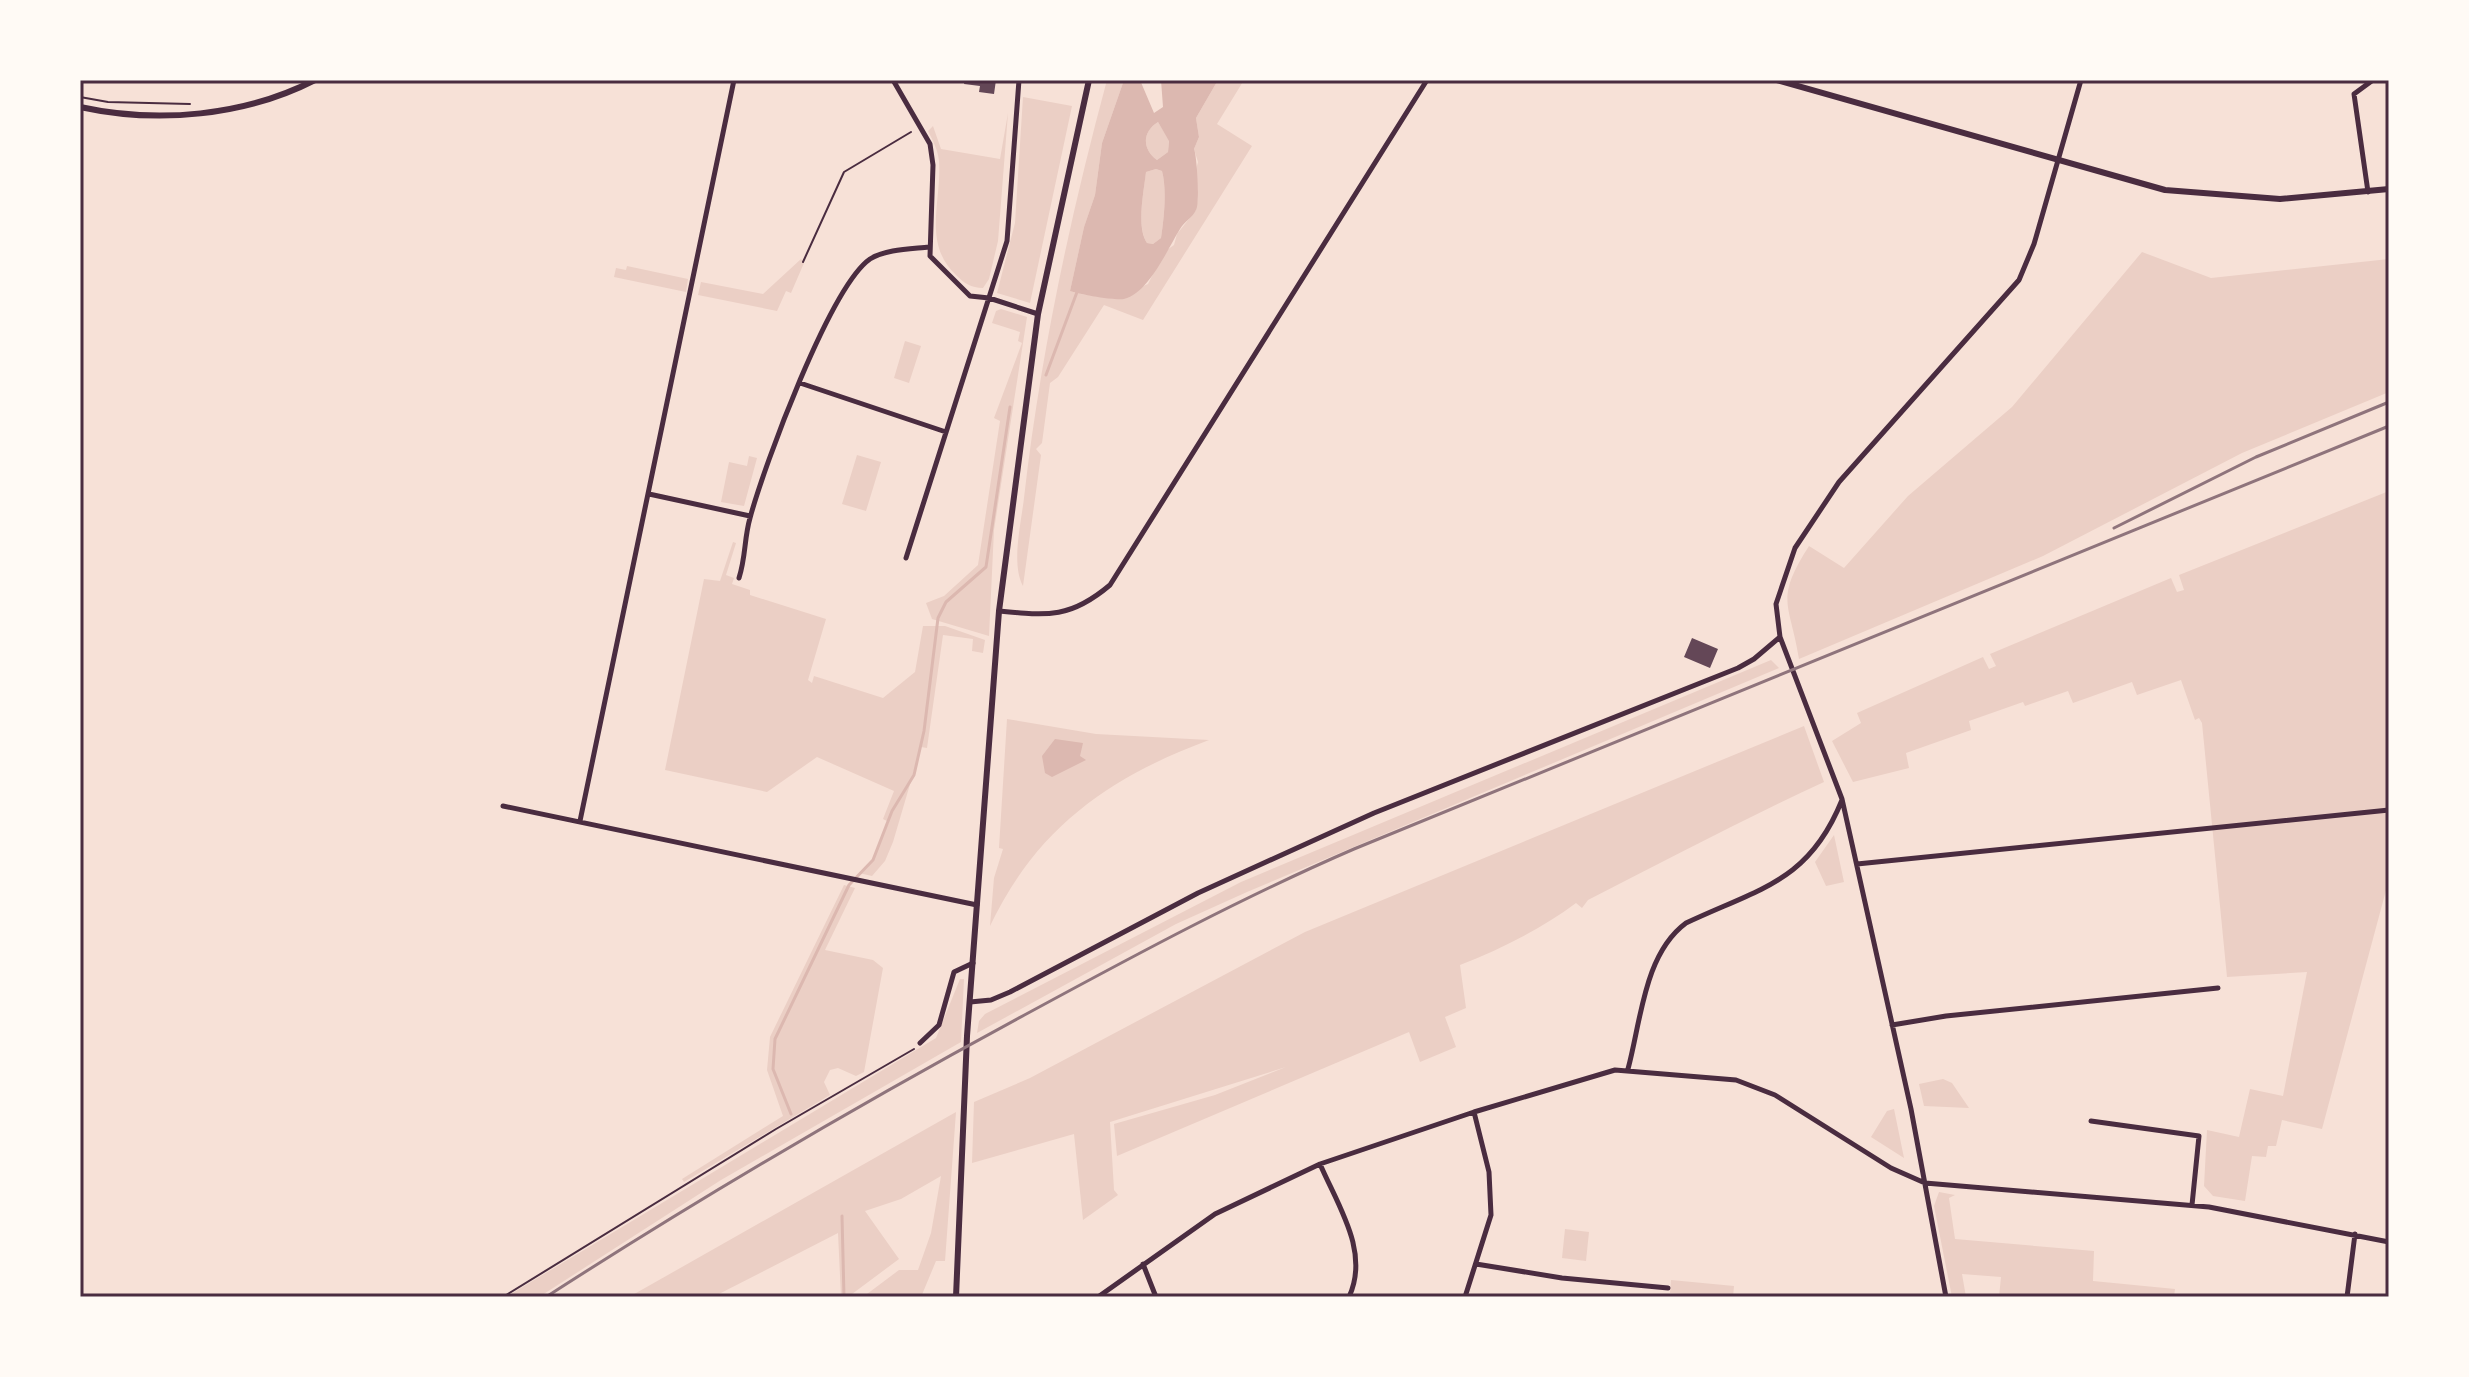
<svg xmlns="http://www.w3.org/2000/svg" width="2469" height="1377" font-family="Figtree,sans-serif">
<rect width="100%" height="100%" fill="#f7e1d7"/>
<path fill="#ebcfc5" d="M1107 80H1124L1102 143 1095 195 1084 227 1070 291C1085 297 1098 294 1113 299L1148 284 1164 252 1174 245 1177 234 1196 210 1198 198 1194 177 1198 162 1194 149 1199 137 1196 118 1218 80H1244L1217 124 1252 146 1143 320 1104 305 1058 377 1050 383 1042 443 1036 449 1041 455 1023 586C1011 564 1021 524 1024 498 1040 357 1070 217 1107 80Z
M1023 97 1072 106 1030 303 997 293 1015 223Z
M1008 113 998 241 989 279 983 288C971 288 964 283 956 275 922 243 942 201 939 161 938 150 933 141 928 131L933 126 941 149 1000 159Z
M1158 122 1169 140 1168 152 1157 160C1142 149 1142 132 1158 122Z
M1156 169 1162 171C1167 190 1164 218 1161 238L1153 244 1147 243C1136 226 1144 191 1146 172Z
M2142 252 2211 278 2389 259V392L2242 453 2043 556 1799 659C1790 602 1774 601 1809 546L1844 568 1908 496 2012 407Z
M801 259 804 263 791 293 786 291 777 311 698 295 701 282 763 294Z
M627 266 688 279 686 292 614 277 616 268 626 270Z
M1001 309 1027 317 994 530 989 636 932 619 926 603 944 596 978 565 1000 421 994 418 1022 343 1018 341 1020 332 992 323 996 311Z
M905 341 921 346 909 383 894 378Z
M857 455 881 462 866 511 842 504Z
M749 456 757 458 744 506 721 502 729 462 747 466Z
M2389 491V879L2322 1129 2282 1120 2276 1146H2268L2266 1157 2252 1156 2245 1201 2213 1196 2204 1186 2207 1130 2239 1137 2250 1089 2283 1096 2307 972 2227 977 2202 723 2199 718 2195 720 2181 680 2137 695 2132 682 2073 703 2068 691 2025 706 2023 702 1969 721 1971 730 1906 753 1909 768 1853 782 1832 741 1861 723 1857 713 1983 657 1989 669 1996 666 1990 654 2171 578 2177 592 2184 590 2179 575Z
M733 542 736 543 726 575 734 578 732 584 750 590V595L826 619 808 680 812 683 814 676 883 698 915 672 923 626H945L985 640 983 653 972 651 973 639 943 635 927 748 921 747 893 842 885 861 872 876 859 873 872 860 889 822 883 819 894 791 817 757 767 792 665 770 704 579 720 581Z
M1771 660 1779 668 1247 892 1176 924 977 1033 979 1021 985 1014 1241 882Z
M1007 719 1096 734 1209 740C1110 777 1037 827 990 926L994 878 1003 849 999 848Z
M1804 726 1824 782C1744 819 1667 860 1588 900L1582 908 1576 903C1541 929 1501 949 1460 965L1466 1008 1445 1017 1456 1047 1420 1062 1409 1032 1117 1156 1114 1124 1215 1095 1286 1067 1110 1122 1114 1190 1118 1195 1083 1220 1074 1134 972 1163 974 1102 1030 1078 1305 932Z
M1834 835 1844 882 1826 886 1815 862Z
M844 885 855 888 825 950 873 960 883 968 864 1072 856 1076 838 1068 830 1070 824 1082 830 1095 684 1182 682 1179 783 1116 767 1070 770 1037Z
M960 979H964L961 1042 721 1180 539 1297H506L936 1038Z
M1943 1079 1952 1083 1969 1108 1924 1106 1919 1084Z
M1894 1109 1904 1158 1871 1137 1887 1111Z
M956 1112 945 1261H936L921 1297H863L899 1270H918L931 1233 941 1176 901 1199 865 1211 899 1259 848 1297H841L838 1233 713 1297H629Z
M1939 1192 1955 1195 1949 1198 1955 1239 2094 1251 2093 1281 2175 1289 2174 1297H1999L2001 1277 1962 1274 1966 1297H1952L1934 1206Z
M1565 1229 1589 1232 1586 1261 1562 1258Z
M1671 1280 1734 1286 1733 1297 1670 1293Z"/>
<path fill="#dcb8b0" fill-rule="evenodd" d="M1124 80H1140L1154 113 1163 107 1161 80H1218L1196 118 1199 137 1194 149C1197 156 1200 204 1196 210 1193 217 1184 222 1180 229 1168 248 1149 293 1124 299 1117 301 1077 294 1070 291L1084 227 1095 195 1102 143ZM1158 122 1169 141 1168 152 1157 160C1142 149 1142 132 1158 122ZM1156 169 1162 171C1167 190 1164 218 1161 238L1153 244 1147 243C1136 227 1144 191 1146 172Z
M1055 739 1083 743 1080 756 1086 760 1052 777 1045 773 1042 756Z"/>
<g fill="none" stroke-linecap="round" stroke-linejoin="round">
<path stroke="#dcb8b0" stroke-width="3" d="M1046 375 1077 292
M791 1114 773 1069 775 1039 849 885 873 860 892 811 914 775 924 731 938 618 946 602 986 567 1010 407
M842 1216 844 1297"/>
</g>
<path fill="#644757" d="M965 80H996L994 94 979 92 980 86 964 84Z
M1692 638 1718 649 1710 668 1684 657Z"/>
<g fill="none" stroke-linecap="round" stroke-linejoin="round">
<path stroke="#4a2c40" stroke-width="2" d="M80 97 108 102 190 104
M803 262 844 172 911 132
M503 1297 776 1129 914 1049"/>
<path stroke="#4a2c40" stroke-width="5" d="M893 80 930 144 933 165 930 256 970 296 989 298 1038 314
M2368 192 2354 94 2373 80
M800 383 946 432
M649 494 750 516
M906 558 1007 241 1019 80
M739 578C746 556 744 539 750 518 764 466 830 287 870 259 886 249 911 249 929 247
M999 611C1049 616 1071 618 1110 585L1427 80
M503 806 977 905
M580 821 734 80
M1857 864 2389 810
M970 1002 991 1000 1010 992 1198 893 1374 813 1738 668 1754 659 1780 637
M1892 1025 1946 1016 2218 988
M920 1043 939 1025 954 972 973 963
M1628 1069C1641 1021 1644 954 1686 923 1760 888 1809 882 1842 800
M2389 1089V1099
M2091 1121 2199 1136 2192 1205
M1320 1164C1338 1206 1370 1252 1349 1297
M1143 1264 1156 1297
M1476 1264 1562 1278 1668 1288
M1098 1297 1215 1214 1320 1164 1474 1112 1615 1070 1736 1080 1775 1095 1891 1168 1925 1183 2209 1207 2389 1242
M1465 1297 1491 1215 1489 1172 1474 1112
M1946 1297 1911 1109 1842 799 1780 637 1776 604 1795 548 1839 482 2019 280 2034 244 2081 80
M2347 1297 2355 1234"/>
<path stroke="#4a2c40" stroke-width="6" d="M1777 80 2165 190 2280 199 2389 189
M80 107C158 124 245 116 315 80
M956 1297 967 1036 999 611 1038 314 1089 80"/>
<path stroke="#8f747c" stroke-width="3" d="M2114 528 2256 457 2389 402
M546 1297C704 1195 865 1101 1030 1012 1137 954 1243 897 1354 849L2389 426"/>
</g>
<rect width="2469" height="1377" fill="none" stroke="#fffaf5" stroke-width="164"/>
<rect x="82" y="82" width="2305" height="1213" fill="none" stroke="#4a2c40" stroke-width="3"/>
</svg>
